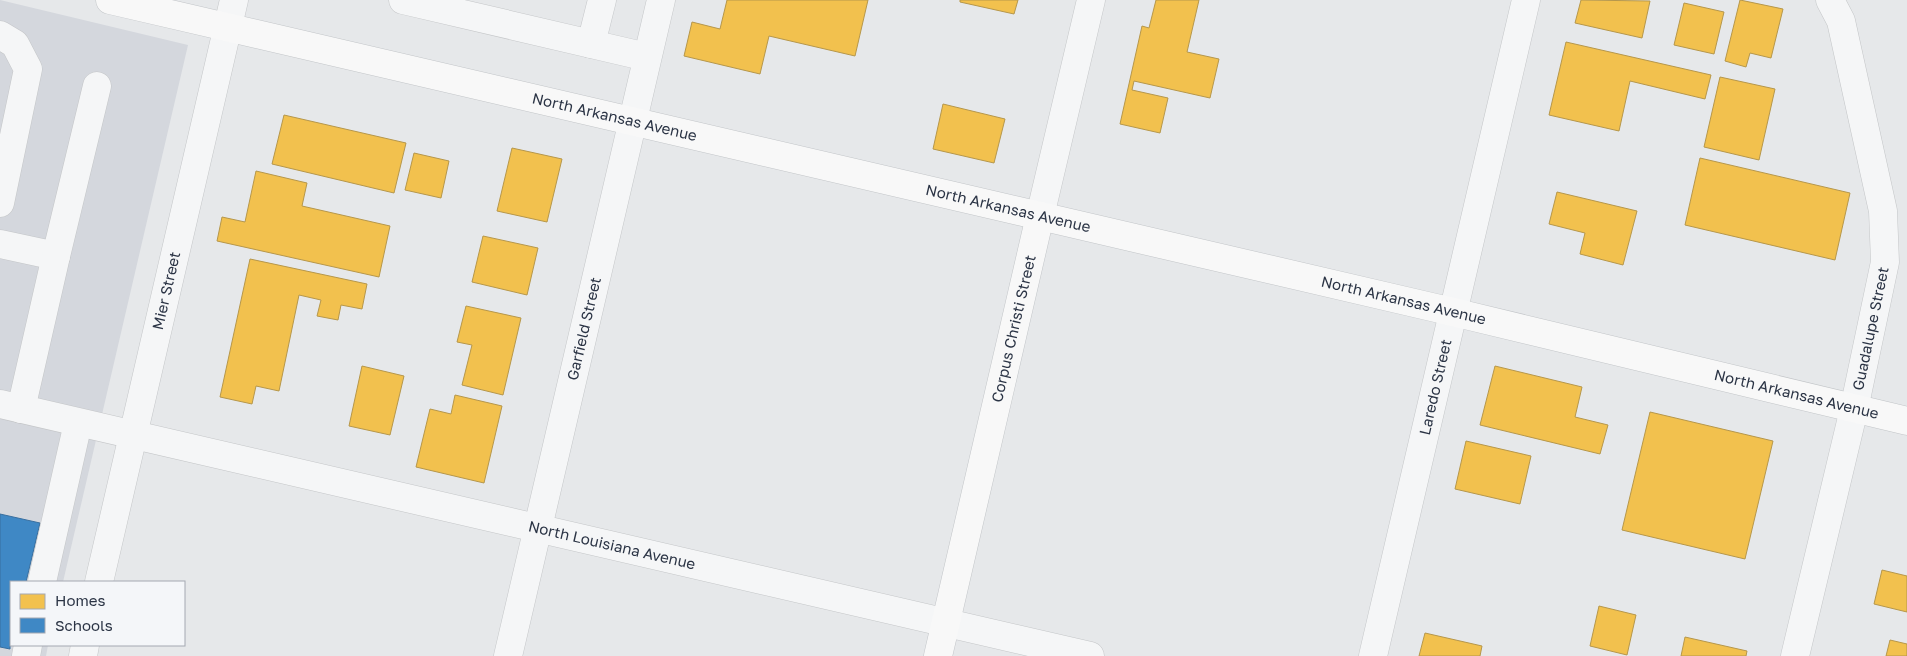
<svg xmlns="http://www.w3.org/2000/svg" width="1907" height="656" font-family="'Golos Text',sans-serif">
<rect width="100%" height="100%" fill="#e6e8ea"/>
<path fill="#d4d7dd" d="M0 0 188 45 63 582H11V645H48L46 656H0Z"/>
<path fill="#f2c14e" stroke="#b6974b" d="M727 0H868L855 56 769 36 760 74 684 56 692 22 720 29Z
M960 0H1018L1014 14 960 2Z
M1156 0H1199L1187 52 1219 59 1210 98 1134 81 1132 90 1168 98 1160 133 1120 124 1142 26 1149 28Z
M1581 0 1650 1 1642 38 1575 23Z
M1740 0 1783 9 1771 58 1750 53 1746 67 1725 61Z
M1684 3 1724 12 1714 54 1674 45Z
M1566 42 1711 75 1705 99 1630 81 1619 131 1549 115Z
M1720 77 1775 89 1759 160 1704 147Z
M943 104 1005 119 994 163 933 149Z
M284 115 406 143 394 193 272 164Z
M512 148 562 159 547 222 497 211Z
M414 153 449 161 441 198 405 190Z
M1700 158 1850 193 1835 260 1685 225Z
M256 171 307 183 302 206 390 226 379 277 217 241 222 217 245 222Z
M1557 192 1637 211 1623 265 1580 254 1585 233 1549 224Z
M483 236 538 248 527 295 472 282Z
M250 259 367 284 362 309 341 305 338 320 317 316 321 300 299 295 279 391 256 386 252 404 220 397Z
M466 306 521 318 503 395 462 385 472 345 457 342Z
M362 366 404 376 390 435 349 426Z
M1495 366 1582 387 1575 417 1608 425 1600 454 1480 425Z
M455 395 502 406 484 483 416 467 430 409 451 414Z
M1650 412 1773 441 1745 559 1622 530Z
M1466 441 1531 456 1520 504 1455 489Z
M1882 570 1907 576V612L1874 604Z
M1599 606 1636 615 1627 655 1590 646Z
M1425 633 1482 646 1480 656H1419Z
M1685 637 1747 651 1746 656H1681Z
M1890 640 1907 644V656H1886Z"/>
<path fill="#3f88c5" stroke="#396f9f" d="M0 514 40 523 26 582H11L10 649 0 647Z"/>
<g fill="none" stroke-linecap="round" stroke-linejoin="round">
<g stroke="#c4c6c8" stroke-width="29">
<g id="minor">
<path d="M403 0 647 57"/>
<path d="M0 35 15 44 28 69 0 203"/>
<path d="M591 44 602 0"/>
<path d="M1040 216 1091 0"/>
<path d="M0 244 56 256 21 409"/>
<path d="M56 256 97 86"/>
<path id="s1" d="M0 404 1090 656"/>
<path d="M42 582 78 423"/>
<path id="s2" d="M99 582 234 0"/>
<path d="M26 656 28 645"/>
<path d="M83 656 85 645"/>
<path id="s3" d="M508 656 661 0"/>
<path id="s4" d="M1373 656 1526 0"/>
<path id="s5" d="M1795 656 1854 409 1885 262 1883 211 1841 21 1830 0"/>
</g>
</g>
<g stroke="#c2c5c8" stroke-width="29">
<g id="major">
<path id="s6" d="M110 0 1453 312 1907 421"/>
<path id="s7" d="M938 656 1040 216"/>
</g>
</g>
<use href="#minor" stroke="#f5f6f7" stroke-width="28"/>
<use href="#major" stroke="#f8f8f8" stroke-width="28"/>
</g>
<g text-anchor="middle" stroke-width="5" stroke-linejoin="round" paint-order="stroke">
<g font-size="15" fill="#2b3445" stroke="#f4f6f9">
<text dy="5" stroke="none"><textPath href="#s6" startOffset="518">North Arkansas Avenue</textPath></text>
<text dy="5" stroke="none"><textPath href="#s6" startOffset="922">North Arkansas Avenue</textPath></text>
<text dy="5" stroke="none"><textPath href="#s2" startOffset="299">Mier Street</textPath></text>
<text dy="5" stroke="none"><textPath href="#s6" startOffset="1328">North Arkansas Avenue</textPath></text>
<text dy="5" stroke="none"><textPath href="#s3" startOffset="336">Garfield Street</textPath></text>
<text dy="5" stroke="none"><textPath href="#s7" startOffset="336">Corpus Christi Street</textPath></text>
<text dy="5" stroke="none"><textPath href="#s5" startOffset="336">Guadalupe Street</textPath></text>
<text dy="5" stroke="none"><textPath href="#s4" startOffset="276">Laredo Street</textPath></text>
<text dy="5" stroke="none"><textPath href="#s6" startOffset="1732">North Arkansas Avenue</textPath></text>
<text dy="5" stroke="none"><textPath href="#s1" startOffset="628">North Louisiana Avenue</textPath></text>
</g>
</g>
<rect x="10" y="581" width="175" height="65" fill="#f4f6f9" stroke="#a4a8b1"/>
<rect x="20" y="594" width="25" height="15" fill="#f2c14e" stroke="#a4a8b1"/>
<text x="55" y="606" font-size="15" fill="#2b3445">Homes</text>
<rect x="20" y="618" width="25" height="15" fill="#3f88c5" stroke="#a4a8b1"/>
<text x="55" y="631" font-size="15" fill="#2b3445">Schools</text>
</svg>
